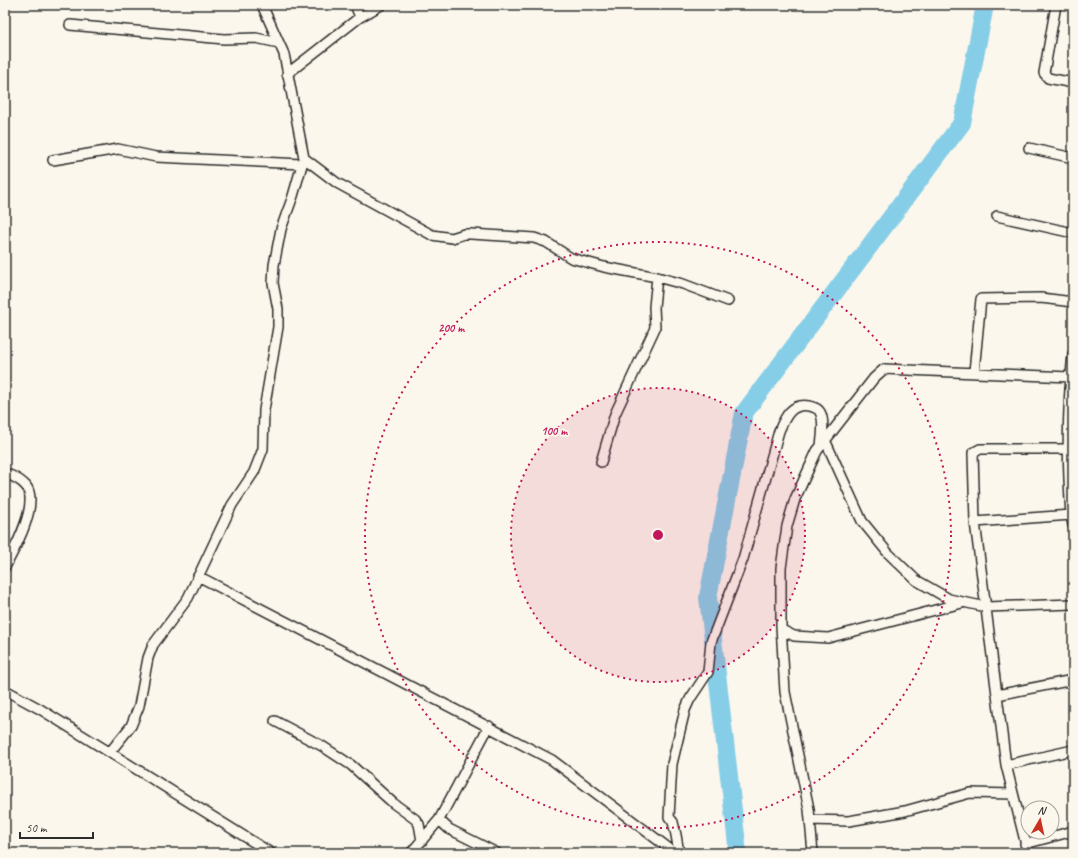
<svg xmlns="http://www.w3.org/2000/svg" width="1078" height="858" font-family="Caveat,sans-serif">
<rect width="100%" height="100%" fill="#fbf7ec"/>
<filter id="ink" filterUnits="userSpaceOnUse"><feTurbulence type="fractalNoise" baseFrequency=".025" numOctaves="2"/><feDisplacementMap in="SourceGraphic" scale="8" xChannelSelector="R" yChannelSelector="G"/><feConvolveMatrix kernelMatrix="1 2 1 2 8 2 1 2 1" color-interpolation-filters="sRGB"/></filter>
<g filter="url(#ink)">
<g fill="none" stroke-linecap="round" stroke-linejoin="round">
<path stroke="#86cee7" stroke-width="18" d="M738 853 708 597 744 413 962 123 985 5"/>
<g stroke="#2b2b2b" stroke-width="12">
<path id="street" d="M355 5 360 17
M1056 5 1044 73 1048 78 1073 83
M70 25 224 39 256 38 279 43
M287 74 360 17 381 5
M1029 148 1073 158
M304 158 337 183 432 235 452 238 464 234H471L534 238 546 242 571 258 604 267 657 277 683 284 728 301
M53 160 118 149 156 157 302 164
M997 216 1073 233
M1073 354C1067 408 1067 460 1071 515L1073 525
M974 372 981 299 1041 298 1073 302
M825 440 862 521 888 553 916 580 949 599 986 607 1073 604
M601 462 615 414 655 328 654 307 657 277
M5 473C12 476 20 479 26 486 40 504 14 550 5 567
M975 522 1071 515
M198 576 552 760 675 853
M782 630 794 636 828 638 962 603
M5 690 40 709 271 853
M997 695 1073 680
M275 721 322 746 351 765 393 803 415 819 419 824 422 841
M110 752 131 726 139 706 148 658 153 645 188 598 232 505 254 472 263 449 264 410 278 327V309L273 283 274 265 281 229 293 196 304 158 284 54 262 5
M1006 765 1073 750
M439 820 449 829 497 853
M810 820 849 821 905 811 970 793 1013 794
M1025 844 1073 831
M411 853 439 820 489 726
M679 853 676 835 673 822 669 817 672 764 685 710 690 699 708 672 711 642 743 559 779 431C785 417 791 403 809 406 813 407 818 408 820 412 825 421 822 436 821 446
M813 853 809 809 785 692 781 626V568L787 526 795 499 811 464 817 451 874 378 884 369 1070 377
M1028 853 1006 765 997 695 975 522 973 453 980 449H1068"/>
</g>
<use href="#street" stroke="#fbf7ec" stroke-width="9"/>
</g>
</g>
<circle cx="658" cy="535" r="147" fill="#c2185b" fill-opacity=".12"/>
<g fill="none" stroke="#c2185b" stroke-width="2" stroke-dasharray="2 4">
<circle cx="658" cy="535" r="147"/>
<circle cx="658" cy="535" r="293"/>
</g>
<circle cx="658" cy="535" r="6" fill="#c2185b" stroke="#fbf7ec" stroke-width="2"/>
<g font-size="12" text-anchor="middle" font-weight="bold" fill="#c2185b" stroke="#fbf7ec" stroke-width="3.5" stroke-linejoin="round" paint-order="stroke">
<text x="451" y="332">200 m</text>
<text x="554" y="435">100 m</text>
</g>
<rect width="1078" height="858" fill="none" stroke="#fbf7ec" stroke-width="20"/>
<rect x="10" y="10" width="1058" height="838" fill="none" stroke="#2b2b2b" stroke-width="1.5" filter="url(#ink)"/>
<g transform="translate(1040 820) rotate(9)"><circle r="19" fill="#fbf7ec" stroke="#a8a59f"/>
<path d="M0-3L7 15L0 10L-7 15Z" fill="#c8321e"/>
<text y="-6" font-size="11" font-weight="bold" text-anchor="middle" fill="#2b2b2b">N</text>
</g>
<path d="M20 832v6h73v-6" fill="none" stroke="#2b2b2b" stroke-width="2"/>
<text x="26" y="832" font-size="12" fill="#2b2b2b" stroke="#fbf7ec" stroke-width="3" paint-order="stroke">50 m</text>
</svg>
